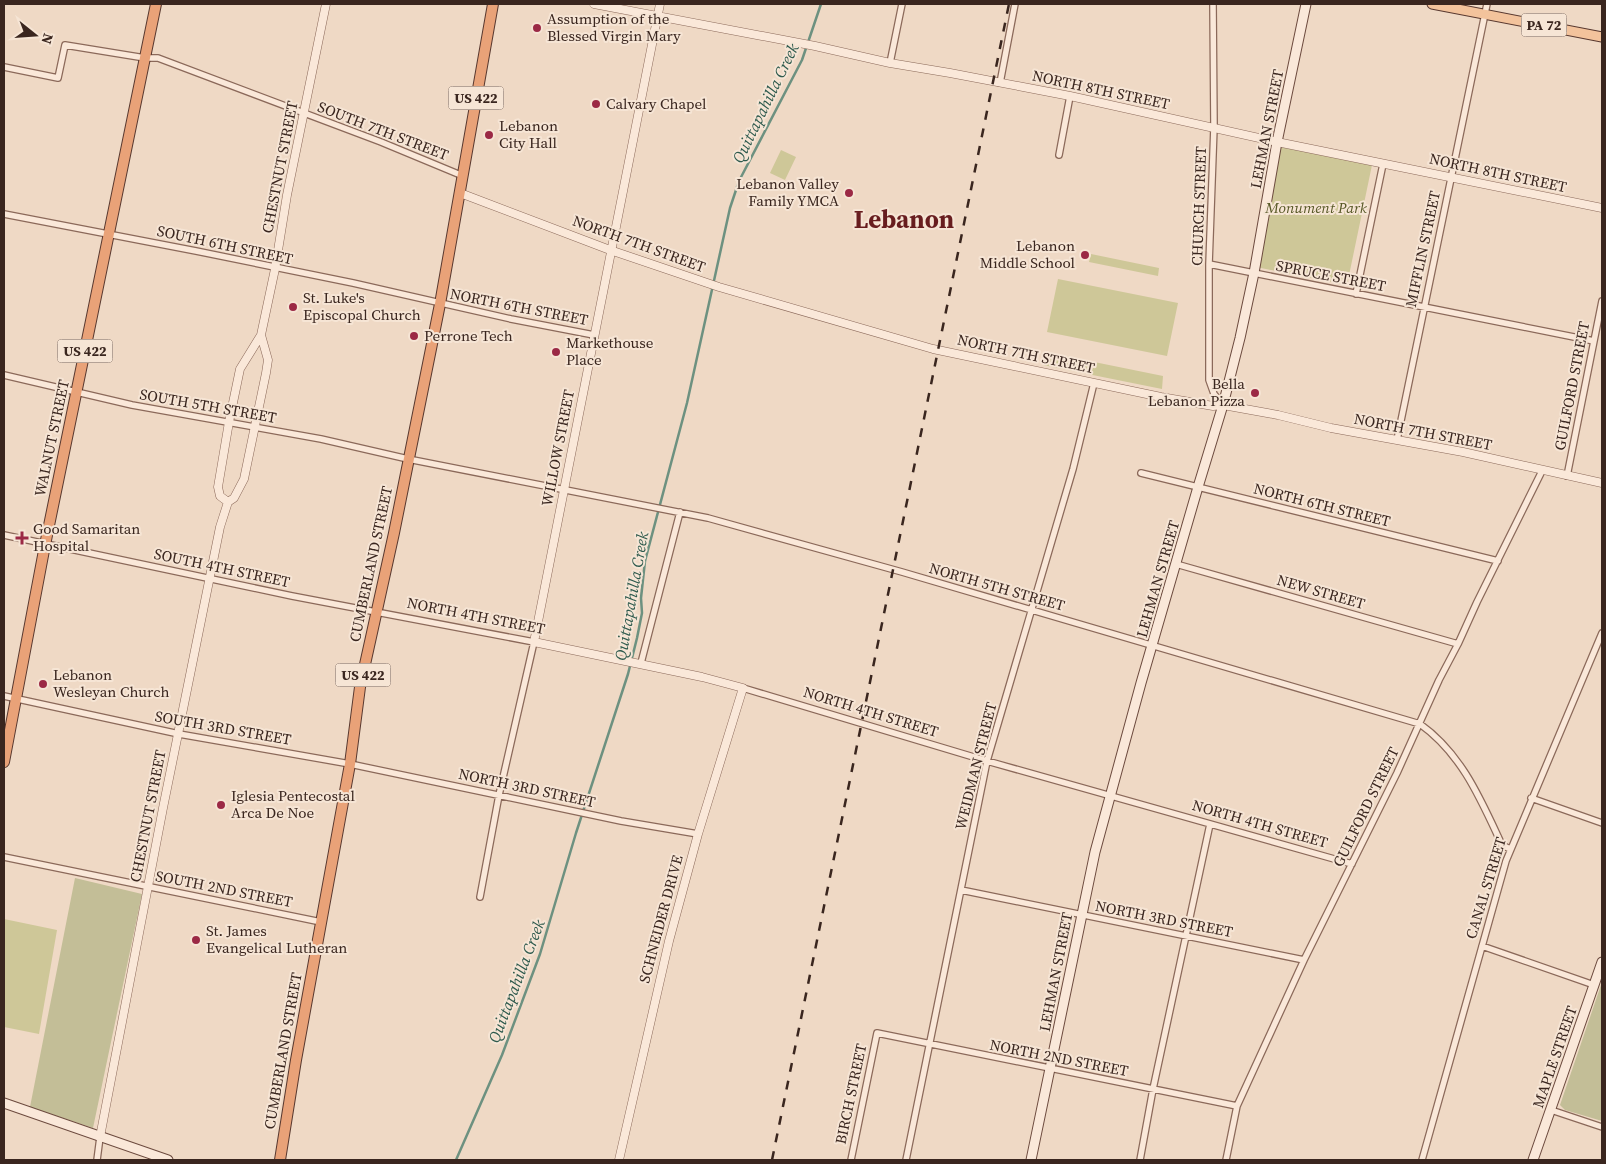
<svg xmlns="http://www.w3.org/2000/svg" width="1606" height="1164" font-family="'Source Serif 4',serif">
<rect width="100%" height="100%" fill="#efd9c5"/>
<path fill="#cec798" d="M1280 146 1372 165 1347 285 1256 267Z
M781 150 796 157 785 180 770 173Z
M1091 254 1159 268 1158 276 1089 262Z
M1058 279 1178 303 1167 356 1047 332Z
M1045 352 1163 376 1162 389 1043 365Z
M4 919 57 930 39 1034 4 1027Z"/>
<path fill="#c3be97" d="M75 878 142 894 93 1128 30 1107Z
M1602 982V1121L1565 1110 1560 1105Z"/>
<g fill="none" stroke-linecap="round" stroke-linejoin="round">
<path stroke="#6d9180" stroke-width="2.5" d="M456 1160 502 1055 540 954 576 833 628 674 637 638 642 613 641 598 645 561 687 403 730 208 739 181 802 60 821 4"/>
<g stroke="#8b695a" stroke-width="8">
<path id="minor" d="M1213 4 1214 127 1209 264V380L1214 394 1223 405
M890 63 902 4
M4 67 58 78 65 45 145 58H158L381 142 463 176
M1000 83 1015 4
M1059 155 1070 96
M4 214 196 251 353 283 511 319 594 335
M1209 264 1594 341
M1356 294 1383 164
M4 375 132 405 321 439 408 459 708 518 902 572 1420 724C1462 754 1481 800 1502 845L1510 849
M1397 440 1487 4
M1141 473 1498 561
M1567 476 1602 301
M4 535 292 596 534 642 499 795 480 897
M1176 564 1458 644
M641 663 680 512
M743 688 987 761 1352 864
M4 696 179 734 350 764 621 821 698 834
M1531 798 1602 823
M4 857 321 922
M961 890 1304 960
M1482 946 1594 985
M1551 1110 1602 1127
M97 1160 100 1137
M851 1160 877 1033 1237 1106
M906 1160 987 761 1073 469 1094 383
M1140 1160 1153 1089 1210 824
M1226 1160 1237 1106 1304 960 1397 773 1439 680 1458 644 1477 602 1542 471
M1422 1160 1506 861 1602 633"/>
</g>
<g stroke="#8b695a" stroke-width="9">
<path id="tertiary" d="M594 4 815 46 890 63 950 73 1070 96 1277 142 1602 208
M460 193 610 250 719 287 933 349 1161 397 1213 406 1223 405 1278 415 1331 428 1463 452 1602 483
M228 502 220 496 218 487 229 422 240 369 261 335
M100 1137 163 808 220 527 228 502 234 498 244 479 266 373 268 360 261 335 275 269 287 195 326 4
M619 1160 669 941 698 834 743 688 702 677 534 642 660 4"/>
</g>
<g stroke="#6c4a3e" stroke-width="11">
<path id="secondary" d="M4 1103 168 1160
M1031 1160 1095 852 1141 683 1198 487 1223 405 1240 338 1254 273 1277 142 1306 4
M1533 1160 1602 962"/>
</g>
<g stroke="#58382f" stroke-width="11">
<path id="primary" d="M1432 4 1602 37"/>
</g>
<g stroke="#58382f" stroke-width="12">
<path id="trunk" d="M4 762 45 545 156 4
M280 1160 296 1060 350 764 360 687 394 533 440 304 493 4"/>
</g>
<use href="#minor" stroke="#fae8d9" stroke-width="5.5"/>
<use href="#tertiary" stroke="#fae8d9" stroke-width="8"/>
<use href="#secondary" stroke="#fae8d9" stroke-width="9"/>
<use href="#primary" stroke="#f3c39c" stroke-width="9"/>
<use href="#trunk" stroke="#e9a278" stroke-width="10"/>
<path stroke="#3a261f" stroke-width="2.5" stroke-dasharray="9 9" stroke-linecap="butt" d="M772 1160 1009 4"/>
</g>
<g fill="#9b2945" stroke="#f6e5d5" stroke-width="2">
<circle cx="537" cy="28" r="5"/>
<circle cx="596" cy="104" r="5"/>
<circle cx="489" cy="135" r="5"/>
<circle cx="849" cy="193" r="5"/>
<circle cx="1085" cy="255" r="5"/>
<circle cx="293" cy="307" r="5"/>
<circle cx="414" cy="336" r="5"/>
<circle cx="556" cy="352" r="5"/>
<circle cx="1255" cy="393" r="5"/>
<path d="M19.5 530.5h5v5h5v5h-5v5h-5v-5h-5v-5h5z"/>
<circle cx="43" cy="684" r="5"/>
<circle cx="221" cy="805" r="5"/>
<circle cx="196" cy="940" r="5"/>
</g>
<g text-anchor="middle" stroke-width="4" stroke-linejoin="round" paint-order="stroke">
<g fill="#f6e5d5" stroke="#725f56" stroke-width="1">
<rect x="1521.5" y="13.5" width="45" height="23" rx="4"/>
<rect x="448.5" y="86.5" width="55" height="23" rx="4"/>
<rect x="57.5" y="339.5" width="55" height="23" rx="4"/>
<rect x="335.5" y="663.5" width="55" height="23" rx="4"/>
</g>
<g font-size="14" font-weight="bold" fill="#3a261f">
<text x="1544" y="30">PA 72</text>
<text x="476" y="103">US 422</text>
<text x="85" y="356">US 422</text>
<text x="363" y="680">US 422</text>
</g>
<g font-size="15" fill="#3a261f" stroke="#f6e5d5" text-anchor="start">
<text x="547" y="24">Assumption of the<tspan x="547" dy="17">Blessed Virgin Mary</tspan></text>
<text x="606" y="109">Calvary Chapel</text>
<text x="499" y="131">Lebanon<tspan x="499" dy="17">City Hall</tspan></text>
<text x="839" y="189" text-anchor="end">Lebanon Valley<tspan x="839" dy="17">Family YMCA</tspan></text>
<text x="1075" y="251" text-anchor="end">Lebanon<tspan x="1075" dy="17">Middle School</tspan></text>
<text x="303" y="303">St. Luke's<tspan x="303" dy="17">Episcopal Church</tspan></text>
<text x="424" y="341">Perrone Tech</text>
<text x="566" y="348">Markethouse<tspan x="566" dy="17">Place</tspan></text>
<text x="1245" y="389" text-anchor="end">Bella<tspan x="1245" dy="17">Lebanon Pizza</tspan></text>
<text x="33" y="534">Good Samaritan<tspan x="33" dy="17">Hospital</tspan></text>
<text x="53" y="680">Lebanon<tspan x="53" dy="17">Wesleyan Church</tspan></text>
<text x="231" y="801">Iglesia Pentecostal<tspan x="231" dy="17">Arca De Noe</tspan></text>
<text x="206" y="936">St. James<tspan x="206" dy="17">Evangelical Lutheran</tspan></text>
</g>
<g font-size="15" fill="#3a261f" stroke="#f6e5d5">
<text transform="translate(1101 90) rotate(12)" y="5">NORTH 8TH STREET</text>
<text transform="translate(1267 129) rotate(-79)" y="5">LEHMAN STREET</text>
<text transform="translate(383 131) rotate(21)" y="5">SOUTH 7TH STREET</text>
<text transform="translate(280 167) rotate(-79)" y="5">CHESTNUT STREET</text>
<text transform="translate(1498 173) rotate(12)" y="5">NORTH 8TH STREET</text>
<text transform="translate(1199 206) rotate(-88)" y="5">CHURCH STREET</text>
<text transform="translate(639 244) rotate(20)" y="5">NORTH 7TH STREET</text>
<text transform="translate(225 245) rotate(12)" y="5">SOUTH 6TH STREET</text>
<text transform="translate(1423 249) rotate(-78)" y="5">MIFFLIN STREET</text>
<text transform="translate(1331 276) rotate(11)" y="5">SPRUCE STREET</text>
<text transform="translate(519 307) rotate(11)" y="5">NORTH 6TH STREET</text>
<text transform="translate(1026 354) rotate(12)" y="5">NORTH 7TH STREET</text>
<text transform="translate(1572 386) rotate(-79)" y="5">GUILFORD STREET</text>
<text transform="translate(208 406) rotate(10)" y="5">SOUTH 5TH STREET</text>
<text transform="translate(1423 432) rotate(11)" y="5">NORTH 7TH STREET</text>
<text transform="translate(52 438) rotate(-78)" y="5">WALNUT STREET</text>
<text transform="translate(558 448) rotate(-79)" y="5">WILLOW STREET</text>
<text transform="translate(1322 505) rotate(14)" y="5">NORTH 6TH STREET</text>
<text transform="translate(371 564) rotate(-78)" y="5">CUMBERLAND STREET</text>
<text transform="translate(222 568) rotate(12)" y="5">SOUTH 4TH STREET</text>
<text transform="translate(1158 579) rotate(-74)" y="5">LEHMAN STREET</text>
<text transform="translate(997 587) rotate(16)" y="5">NORTH 5TH STREET</text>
<text transform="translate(1321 592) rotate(16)" y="5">NEW STREET</text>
<text transform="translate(476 616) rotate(11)" y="5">NORTH 4TH STREET</text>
<text transform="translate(871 712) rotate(17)" y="5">NORTH 4TH STREET</text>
<text transform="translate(223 728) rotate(10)" y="5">SOUTH 3RD STREET</text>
<text transform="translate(976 766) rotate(-76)" y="5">WEIDMAN STREET</text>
<text transform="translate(527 788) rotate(12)" y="5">NORTH 3RD STREET</text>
<text transform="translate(1366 807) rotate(-64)" y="5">GUILFORD STREET</text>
<text transform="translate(148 816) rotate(-79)" y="5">CHESTNUT STREET</text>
<text transform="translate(1260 824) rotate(16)" y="5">NORTH 4TH STREET</text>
<text transform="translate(1486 888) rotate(-73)" y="5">CANAL STREET</text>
<text transform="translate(224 889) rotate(11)" y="5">SOUTH 2ND STREET</text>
<text transform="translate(661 919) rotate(-75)" y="5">SCHNEIDER DRIVE</text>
<text transform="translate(1164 919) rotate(11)" y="5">NORTH 3RD STREET</text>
<text transform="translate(1056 972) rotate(-79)" y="5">LEHMAN STREET</text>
<text transform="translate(283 1051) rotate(-80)" y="5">CUMBERLAND STREET</text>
<text transform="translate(1555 1057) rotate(-71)" y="5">MAPLE STREET</text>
<text transform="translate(1059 1058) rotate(11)" y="5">NORTH 2ND STREET</text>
<text transform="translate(851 1094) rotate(-78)" y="5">BIRCH STREET</text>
</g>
<g font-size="15" font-style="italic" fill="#565725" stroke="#f6e5d5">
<text x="1316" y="213">Monument Park</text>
</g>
<g font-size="16" font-style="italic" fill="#2e5a4d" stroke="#f6e5d5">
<text transform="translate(765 103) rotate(-64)" y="6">Quittapahilla Creek</text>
<text transform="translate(631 596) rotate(-80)" y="6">Quittapahilla Creek</text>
<text transform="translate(516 981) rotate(-69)" y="6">Quittapahilla Creek</text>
</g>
<g font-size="25" font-weight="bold" fill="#681d1f" stroke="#f6e5d5">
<text x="904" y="228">Lebanon</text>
</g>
</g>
<rect width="1606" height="1164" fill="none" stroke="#3a261f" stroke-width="10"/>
<g transform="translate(35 35) rotate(107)" stroke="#f6e5d5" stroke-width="4" paint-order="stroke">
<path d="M0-4L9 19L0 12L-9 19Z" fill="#3a261f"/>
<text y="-8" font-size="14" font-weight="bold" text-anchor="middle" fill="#3a261f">N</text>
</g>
</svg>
